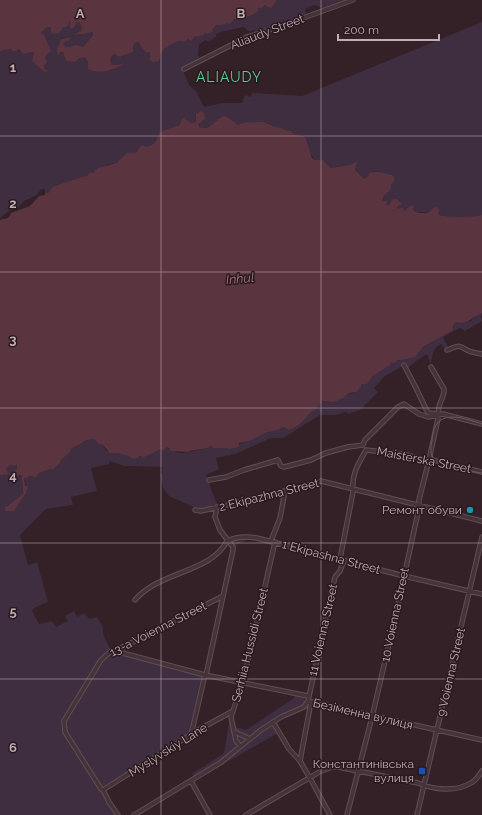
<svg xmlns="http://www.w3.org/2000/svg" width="482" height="815" font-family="Raleway,sans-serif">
<rect width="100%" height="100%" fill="#342027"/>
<path fill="#3f2d40" d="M277 0H345L342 2 323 8 314 5 305 9 306 14 264 30 248 31 244 27 221 32 216 34V37L208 42 206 40 199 44 198 55 200 59 183 71 189 85 196 91 204 107 223 103H242L245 95 251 97 252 93 302 96 482 22V215C468 219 453 218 439 215L438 212C431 211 422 213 415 212L410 207 404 211 403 209H397V207L401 205 392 202 389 205H385L382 201 387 191 384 174 374 171 364 179 355 168 356 166 354 163 351 165 330 168 314 160 309 150 307 141 295 135 291 131 279 129 271 124 265 123H245L238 125 236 123 217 120 211 126 201 128 199 127 200 122 195 118 196 121 194 123 190 122 184 118 182 119 179 125 159 132 158 138 151 146 134 153 125 155 116 163 109 164 87 176 78 178 52 187 51 192 45 193V189H41L37 195 24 201 18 208 9 211 0 218V52L4 50 11 49 13 51C19 50 28 50 34 53L33 60C36 64 40 66 43 70L47 69 44 68 46 40 40 34 47 27H51V33L62 28 70 20 76 23 79 22 82 27 79 35 84 33 93 32V35L83 47 72 46 67 47 63 46 66 41 70 38 68 37 61 38 59 46V53L63 52 66 61 75 62 78 59 85 57 88 62 112 70 124 64 112 65 110 60 114 54 120 57 124 56 134 48V43L138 42 146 52H150V60L159 58C162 54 163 47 168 44 172 43 174 44 178 41 188 41 210 33 215 25 223 25 227 22 234 19 239 18 245 18 250 16 261 11 255 4 273 6L274 3Z
M482 313 481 316 482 321 465 331 460 328 443 337 449 349 446 350 441 344C433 347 432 356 431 364L427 354 416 361 405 370 403 366 385 376 374 388 378 392 360 410 348 414 346 412 336 415H320L283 438H271L235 454 216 458 219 469 206 475 216 502 217 504 215 506 198 509 169 496 163 488 160 474H162L163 467 124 466 110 461 109 464 91 468 97 491 71 497 73 505 46 509 20 535 28 565 37 562 48 602 34 608 32 611 39 624 52 621 56 627 68 621 65 616 74 611 77 617 84 613 90 619 97 617 103 627V634L111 651 203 676V678L191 731 188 736 101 791 117 815H0V472L3 474 10 473 7 472 6 469 10 465 15 466 16 464 18 468 17 473 18 476 22 477C23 481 24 486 24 491 24 498 13 503 7 506L14 511 27 490 24 478 29 476 36 477 39 473 51 469 53 470 60 463V460L70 452 71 449 87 440 93 438 99 444H102L106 450 118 453 142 457 166 447 176 452 183 453 208 448 211 445C227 455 251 438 267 431L268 432 284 427 289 430C303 426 303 419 313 410 315 408 319 404 322 402 327 398 349 393 355 393L361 384H367L373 376 389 365 390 362 411 358 418 354 421 349 433 341 456 321 458 322 471 321 475 315Z
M252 538 234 546 231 542 235 539Z
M295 694 305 696V699L304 705 272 721 278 733 196 780 192 774 224 753 230 717 234 719 233 723 235 727 246 730 294 698Z"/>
<path fill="#5a3540" d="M0 0H277L271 8 267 7 265 5 262 8H258L259 10C253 17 241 19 234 19L230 24 227 23 223 25H216L212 30 213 32 206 34 205 32 204 35 194 37 191 41 188 39C185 42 184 41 180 41 176 41 178 42 174 43 164 47 162 50 159 61L153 62 150 60V52H147L146 53 138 42 134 43 133 52 120 57 114 54 112 56 110 60 112 65 125 64C112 70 101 75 88 69V62L85 57 78 59 75 62 66 61 63 52H60L59 55 57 53V48L59 45 61 39 69 37 70 38 69 41H66L63 45 67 47 77 45 83 47 93 35V32C87 33 81 35 75 34L81 31 82 27 79 22 76 23 74 28H70V20L68 26 62 28V30L59 33 51 34V27H47L41 33 44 35 51 51 46 55 45 58 47 62 44 65V68L48 71 45 72 32 61 34 53 32 52 23 54 19 49 17 51H12L11 49 4 50 0 52Z
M201 111 204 113 205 118 199 124V127C212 131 214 119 225 116 230 119 234 121 238 125L246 122C252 124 257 121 263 122 273 125 280 129 291 131L295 135 303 136 306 139 312 158 314 160H323L326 164 329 166 330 168 350 165 356 162 357 163 355 169 364 179 369 175 368 174C375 169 384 174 392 175L395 179 393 183 391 184V189L384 196 382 201H387L386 205H389L393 199H397L402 204 397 207V209L403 208 404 211 412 205 414 206 413 209 415 212C421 213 430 215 433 208L436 207 439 209 438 212 439 215C453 218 468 218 482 215V313C471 317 469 325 456 322L453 325V330L423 347 415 357 402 360H398L394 363 390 362V365L373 376 367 384H361V387L359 388 357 392 349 393 343 398 334 402 325 401H322V403L317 407V409C306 412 306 425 289 430L284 427 274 431 267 432 249 441 239 443V446L236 448H232L229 449 227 448H213L211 445 208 448 189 451V452L171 451 169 448 166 447 164 451 161 449 142 458 141 456 134 459C126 454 119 453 110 453L102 444H99L94 439 87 440 71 449 70 452 61 460 60 463 53 470 51 469 39 473 36 477 29 476 27 478H24L25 486H28L26 493 14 511H5V508L23 494V483L22 482V477L20 475 17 476 16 473 13 471 17 470V464L15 466 10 465 6 469 7 472 10 473 9 474 5 475 3 474 2 476 0 474V220C5 218 9 220 11 213L30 206 39 196 45 195V193L50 192 52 187 78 178 87 176 90 172 93 173 98 168 116 163 127 153H134L138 151 139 148 142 145 147 147C154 145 158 139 159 132L179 125 182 119 184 118 190 122 194 123 196 121V114Z"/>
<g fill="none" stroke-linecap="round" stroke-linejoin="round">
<g stroke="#604e53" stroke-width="5.5">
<path id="minor" d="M184 69 247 37 264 32 353 0
M447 350C461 345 457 345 469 351 473 353 478 353 482 354
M404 365 416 388 427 411 429 413 437 414
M366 450 403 454 425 460H432L482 472
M209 480 226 477 244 470 278 460 281 466 284 467 311 460 326 453 348 447 363 445 365 440 398 407 404 404 419 414 428 417 443 414 482 424
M195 510 201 511 219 507 313 484 321 481 482 521
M227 541C237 536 246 536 257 538L404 576 482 594
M271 541 280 518 285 491
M340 559 353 492C351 475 358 464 366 450
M135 600C159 571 211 573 227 541
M115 651 205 675 308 696
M206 675 233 550V547L220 530 215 517 217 507
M308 701 482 740
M273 722 289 749 300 761 311 780 330 815
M235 732 250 739
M191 735 205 675
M240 746 236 741 231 717 244 678 275 542
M300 761 311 702
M191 781 210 815
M103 790 198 730 233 711
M118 815 109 802 103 790 101 789 65 732 64 721 67 716 101 660 111 651H115L223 596
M134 815 220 763 261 730 281 717 304 707 308 701 335 577 340 571 344 560
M246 815 321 771 332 767H338L418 783C434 790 456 792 471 783 476 781 479 775 482 771
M347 815 373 713 404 579 405 572 419 508V500L429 460 439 414C436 405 445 398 444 389L431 367
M417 815 482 537"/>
</g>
<use href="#minor" stroke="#453339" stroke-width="3.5"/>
<path stroke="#6e575e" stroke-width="1" d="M482 424C469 420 446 410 436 425 433 429 433 435 432 440 431 447 429 454 435 460 439 465 474 472 482 473"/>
</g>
<path fill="none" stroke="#c2adb3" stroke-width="1" stroke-opacity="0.55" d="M161 0V815M321 0V815M0 136H482M0 272H482M0 408H482M0 543H482M0 679H482"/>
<circle fill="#0f9aa8" stroke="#29191e" stroke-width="1.5" cx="470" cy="510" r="4"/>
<rect fill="#1a4fb4" stroke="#29191e" stroke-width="1.5" x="418" y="767" width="8" height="8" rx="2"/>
<g text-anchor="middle" stroke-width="3" stroke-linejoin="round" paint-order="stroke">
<g font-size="12" fill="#c2adb3" stroke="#29191e">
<text transform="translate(267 32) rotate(-21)" y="4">Aliaudy Street</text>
<text transform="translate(424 460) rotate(11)" y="4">Maisterska Street</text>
<text transform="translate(269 495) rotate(-14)" y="4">2 Ekipazhna Street</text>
<text transform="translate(331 557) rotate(15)" y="4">1 Ekipashna Street</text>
<text transform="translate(395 615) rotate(-78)" y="4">10 Voienna Street</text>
<text transform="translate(158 629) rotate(-27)" y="4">13-a Voienna Street</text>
<text transform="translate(323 630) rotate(-77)" y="4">11 Voienna Street</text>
<text transform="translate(250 645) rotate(-76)" y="4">Serhiia Hussidi Street</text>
<text transform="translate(451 672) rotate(-77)" y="4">9 Voienna Street</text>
<text transform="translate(363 714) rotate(13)" y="4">Безіменна вулиця</text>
<text transform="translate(168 750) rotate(-32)" y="4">Myslyvskiy Lane</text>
</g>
<g font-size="12" fill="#c2adb3" stroke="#29191e" text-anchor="end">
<text x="462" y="514">Ремонт обуви</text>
<text x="414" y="768">Константинівська<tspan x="414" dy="14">вулиця</tspan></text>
</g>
<g font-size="13" font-style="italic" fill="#a97787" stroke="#29191e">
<text transform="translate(240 278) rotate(-5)" y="5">Inhul</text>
</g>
<g font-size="14" letter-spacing="1" fill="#5fcb99" stroke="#29191e">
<text x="229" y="82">ALIAUDY</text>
</g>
</g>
<g font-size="13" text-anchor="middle" font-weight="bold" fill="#c2adb3" stroke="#29191e" stroke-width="3" stroke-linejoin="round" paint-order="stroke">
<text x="80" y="18">A</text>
<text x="241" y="18">B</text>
<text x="13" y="72">1</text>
<text x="13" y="208">2</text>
<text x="13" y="344">3</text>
<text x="13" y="480">4</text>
<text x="13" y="616">5</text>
<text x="13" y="752">6</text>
</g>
<path d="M338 34v6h101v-6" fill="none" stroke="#c2adb3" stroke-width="2"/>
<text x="344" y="34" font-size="12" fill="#c2adb3" stroke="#29191e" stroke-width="3" paint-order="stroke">200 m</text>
</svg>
